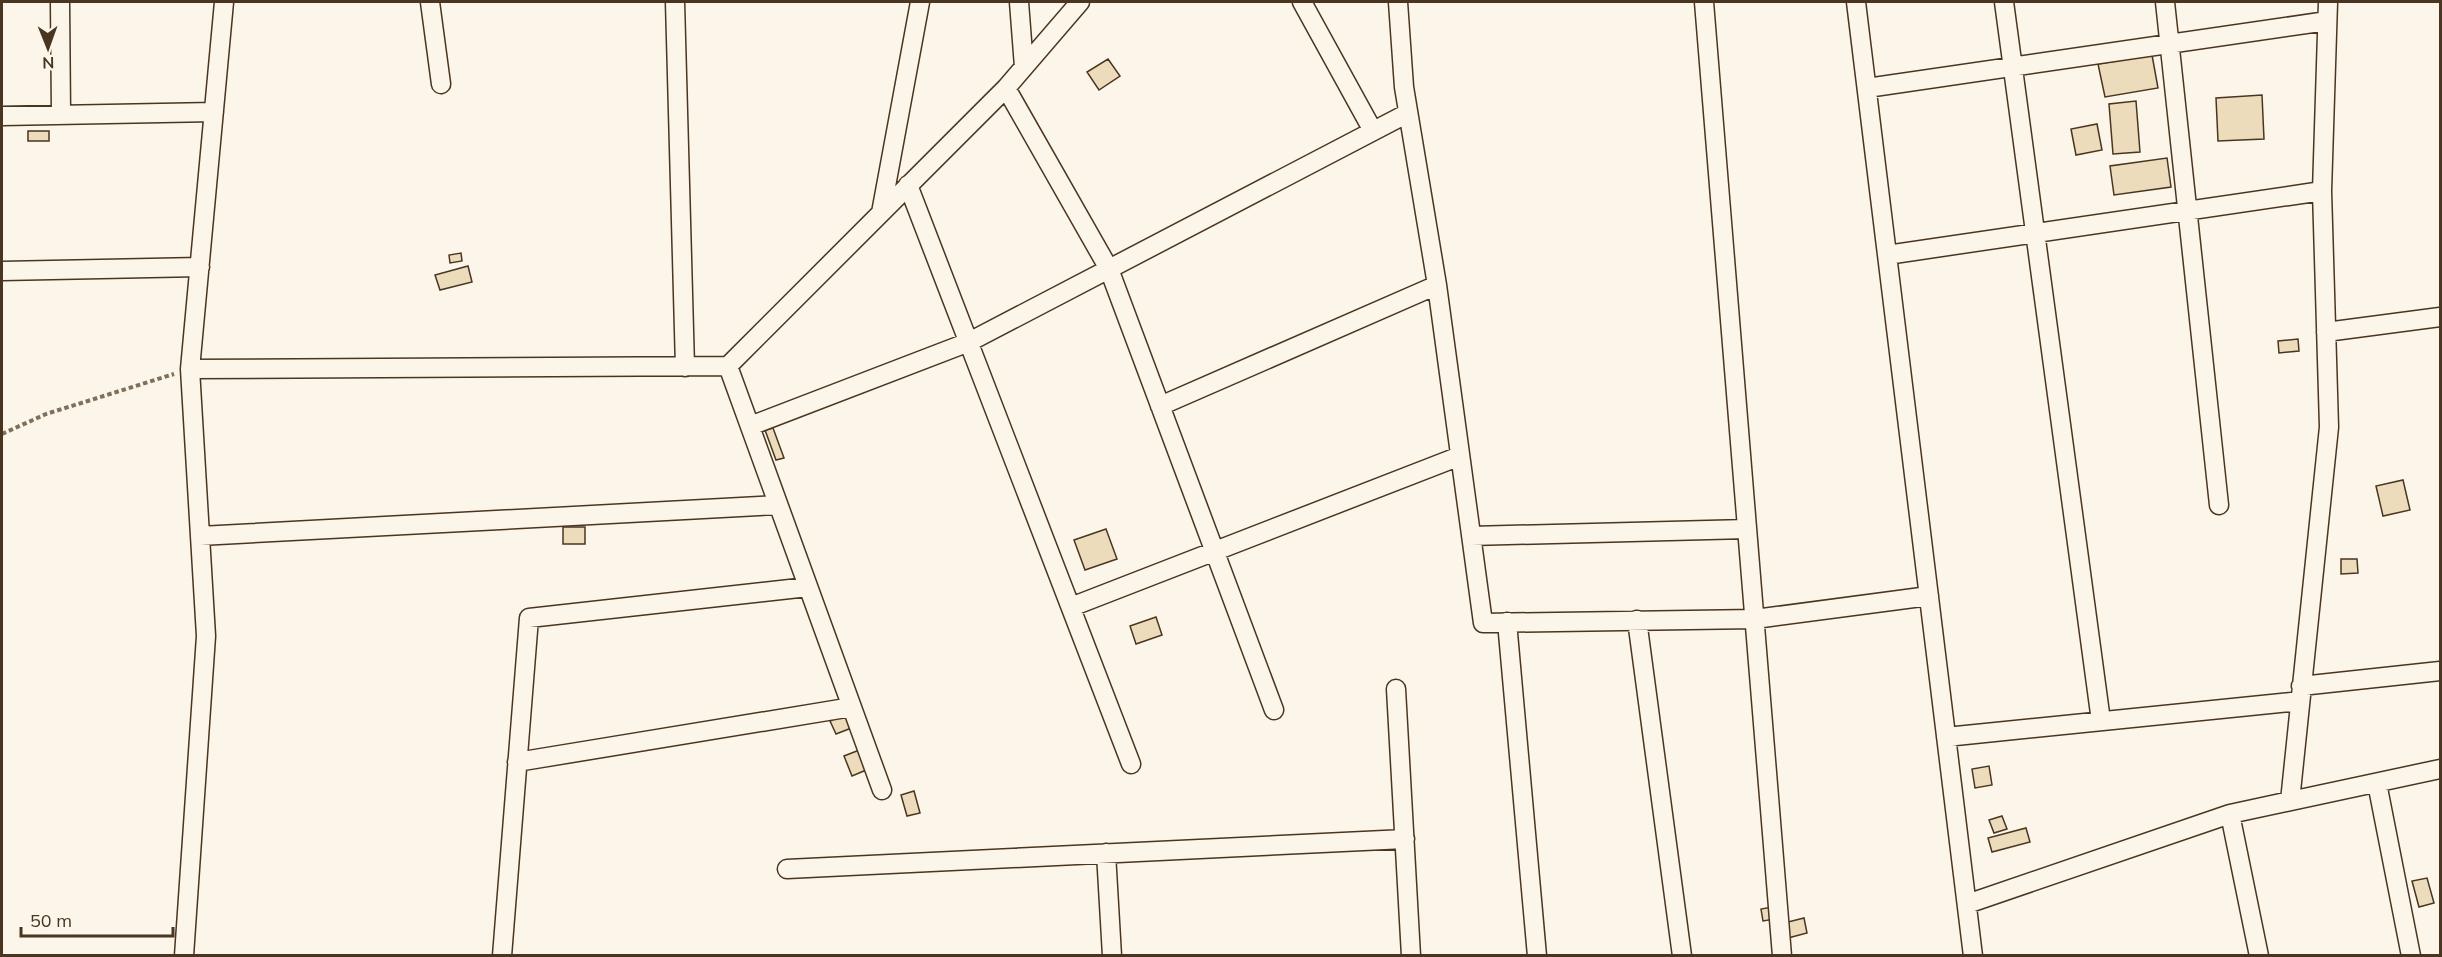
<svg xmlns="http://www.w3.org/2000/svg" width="2442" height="957" font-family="Mulish,sans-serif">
<rect width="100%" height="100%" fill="#fbf6e9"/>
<path fill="#ecdcbc" stroke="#4a3520" stroke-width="1.5" d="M2152 55 2158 88 2105 97 2098 64Z
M1108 59 1120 76 1099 90 1087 72Z
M2262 95 2264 139 2218 141 2216 98Z
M2136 101 2140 152 2113 154 2109 104Z
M2097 124 2102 150 2076 155 2071 129Z
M28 131H49V141H28Z
M2167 158 2171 187 2114 195 2110 166Z
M461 253 462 261 450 263 449 255Z
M468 266 472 282 440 290 435 275Z
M2298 339 2299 351 2279 353 2278 341Z
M773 428 784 458 776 460 765 430Z
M2403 480 2410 510 2383 516 2376 486Z
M563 527H585V544H563Z
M1106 529 1117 559 1085 570 1074 540Z
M2341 559H2357L2358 573 2341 574Z
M1156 617 1162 635 1136 644 1130 626Z
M848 713 854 727 836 734 830 721Z
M862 749 871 768 852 776 844 756Z
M1989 766 1992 785 1975 788 1972 769Z
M914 791 920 813 907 816 901 795Z
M2002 816 2007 829 1994 833 1989 820Z
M2026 828 2030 842 1992 852 1988 838Z
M2427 878 2434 903 2419 907 2412 881Z
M1772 907 1775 919 1763 921 1761 909Z
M1804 918 1807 933 1788 938 1784 923Z"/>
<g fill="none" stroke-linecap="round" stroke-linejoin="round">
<g stroke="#4a3520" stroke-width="21">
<path id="minor" d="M60 2 61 115
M430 2 441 84
M675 2 685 367
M1019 2 1024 67
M1302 2 1373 131
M1398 2 1404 87 1437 285 1483 623 1755 619 1929 596
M1704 2 1782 956
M1856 2 1973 956
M2004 2 2101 721
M2165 2 2219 505
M1006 88 1109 269 1274 710
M1867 88 2327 21
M2 116 214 112
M908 185 1131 764
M881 213 920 2
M1887 255 2322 191
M2 271 200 267
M2326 332 2440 317
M728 366 882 790
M190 369 728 366 1006 88 1080 2
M1160 406 1437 285
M750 426 969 342 1408 113
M200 536 778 505
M1471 536 1747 529
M1071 607 1460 456
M1637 620 1682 956
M1507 622 1537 956
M2301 686 2440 671
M1396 689 1411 956
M1946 737 2300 701
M517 762 852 707
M2377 783 2411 956
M2290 801 2329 427 2322 191 2328 2
M2230 814 2259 956
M1106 853 1112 956
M787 869 1405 839
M1967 904 2230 814 2440 769
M184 956 206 636 190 369 224 2
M502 956 529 618 808 587"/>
</g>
<path stroke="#7f6f5c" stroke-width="4" stroke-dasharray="4.5 3" stroke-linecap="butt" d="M2 434 46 414 174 374"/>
<use href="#minor" stroke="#fbf6e9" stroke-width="18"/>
</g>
<rect width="2442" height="957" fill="none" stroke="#4a3520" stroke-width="6"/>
<g transform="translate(48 48) rotate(179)" stroke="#fbf6e9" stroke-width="4.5" paint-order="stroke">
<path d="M0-4.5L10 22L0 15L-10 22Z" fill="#4a3520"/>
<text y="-9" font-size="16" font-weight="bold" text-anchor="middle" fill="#4a3520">N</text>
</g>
<path d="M21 927v9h152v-9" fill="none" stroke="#4a3520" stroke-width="3"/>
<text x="30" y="927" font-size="18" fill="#4a3520" stroke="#fbf6e9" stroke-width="4.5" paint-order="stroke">50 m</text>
</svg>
